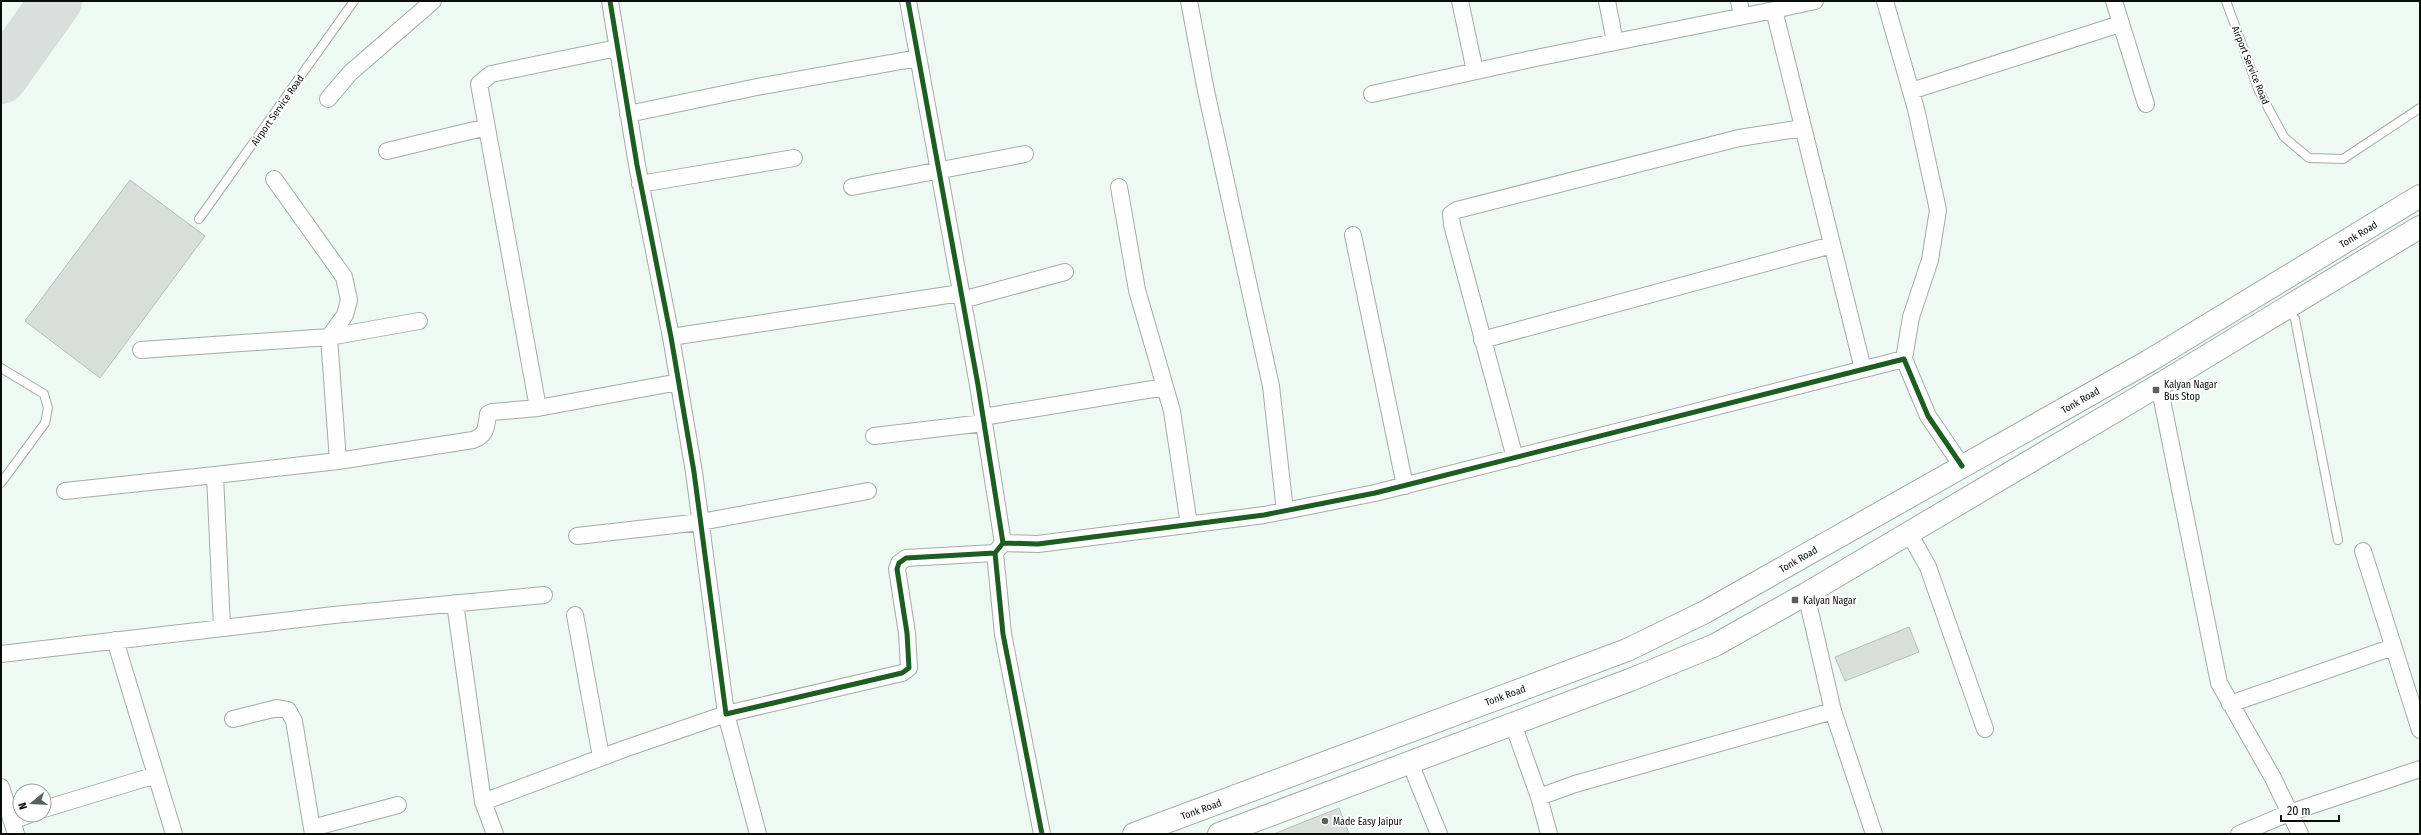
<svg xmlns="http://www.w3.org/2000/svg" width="2421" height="835" font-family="'Fira Sans Condensed',sans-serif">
<rect width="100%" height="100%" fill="#eff9f4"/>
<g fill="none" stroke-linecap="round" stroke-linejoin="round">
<path stroke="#d8dfdc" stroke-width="52" d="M1 78 56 1"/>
</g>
<path fill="#d8dfdb" stroke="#b7bfbb" d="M130 180 205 236 100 378 25 321Z
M1909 627 1919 652 1845 681 1835 657Z
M1339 808 1349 834H1276V833Z"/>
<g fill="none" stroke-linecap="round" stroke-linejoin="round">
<g stroke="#a4aba8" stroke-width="10">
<path id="service" d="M2226 1 2259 91 2284 137 2309 158 2343 159 2420 108
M199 219 354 1
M2288 308 2295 319 2338 540
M1 368 44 394 48 408 45 423 1 483"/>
</g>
<g stroke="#a4aba8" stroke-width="18">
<path id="minor" d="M610 1 637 165 671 337 694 472 726 714 902 673 909 668 907 633 897 569 899 563 906 558 995 553
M908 1 978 385 1003 543 995 553 1003 634 1042 834
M1189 1 1206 91 1271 386 1285 511
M1460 1 1475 71
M1607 1 1615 42
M1739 1 1742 16
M1885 1 1916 109 1938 210 1930 260 1911 317 1904 359
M2114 1 2146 104
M1774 10 1815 1
M617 48 491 74 479 84 538 408 679 382
M1911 91 2120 24
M1372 94 1531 59 1774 10 1863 369
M328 99 350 73 433 1
M628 114 757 87 918 58
M387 151 487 127
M274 179 344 277 349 300 345 315 329 337
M640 184 794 158
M852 187 1025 154
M1119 187 1137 290 1172 411 1189 525
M1353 235 1405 486
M962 300 1065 272
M329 337 419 321
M671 337 961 293
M1482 340 1832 245
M141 350 329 337 338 461
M2159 385 2219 683 2273 778 2300 834
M983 417 1165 387
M874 436 984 423
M1515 458 1452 225 1451 214 1457 210 1739 138 1803 128
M215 475 338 461 473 440C487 435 486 427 488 414L492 412 538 408
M65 491 215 475 222 628
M1909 533 1928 567 1985 729
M577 536 701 522 868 491
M1003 543 1038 544 1264 515 1375 493 1904 359 1928 416 1962 466
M2363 551 2420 730
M1806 594 1833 711 1874 834
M455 603 483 802 495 834
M575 615 601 757
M115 640 174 834
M1 654 334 615 544 595
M2230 704 2393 647
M233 719 277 708 288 710 294 721 313 834
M1513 724 1539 797 1549 834
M1410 763 1439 834
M1 787 16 834
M1539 797 1575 784 1833 711
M483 802 624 749 726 714 758 834
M44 809 156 775
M12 821 28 815
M312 828 398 805
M2239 834 2289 813 2420 769"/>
</g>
<g stroke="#a4aba8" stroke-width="24">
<path id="primary" d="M1134 834 1627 650 1705 612 2149 361 2420 196
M1219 834 1630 680 1715 645 1806 594 2159 385 2420 227"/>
</g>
<use href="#service" stroke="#fdfefd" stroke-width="8"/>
<use href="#minor" stroke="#fdfefd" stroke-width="16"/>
<use href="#primary" stroke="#fdfefd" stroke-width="22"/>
<g stroke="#fff" stroke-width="8">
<path id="cycleway" d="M610 1 637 165 671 337 694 472 726 714 902 673 909 668 907 633 897 569 899 563 906 558 995 553
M908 1 978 385 1003 543 995 553 1003 634 1042 834
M1003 543 1038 544 1264 515 1375 493 1904 359 1928 416 1962 466"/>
</g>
<use href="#cycleway" stroke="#1b5e20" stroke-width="5"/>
</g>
<g fill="#59605c" stroke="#fff" stroke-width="1.5">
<rect x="2152" y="386" width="8" height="8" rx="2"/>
<rect x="1791" y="596" width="8" height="8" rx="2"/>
<circle cx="1325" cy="821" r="4"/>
</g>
<g text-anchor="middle" stroke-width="4" stroke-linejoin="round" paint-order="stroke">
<g font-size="10" fill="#080d0a" stroke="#fff">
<text transform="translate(2251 65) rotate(68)" y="4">Airport Service Road</text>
<text transform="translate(277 110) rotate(-55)" y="4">Airport Service Road</text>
<text transform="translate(2358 234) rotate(-31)" y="4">Tonk Road</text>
<text transform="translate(2080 400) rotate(-30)" y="4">Tonk Road</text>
<text transform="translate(1798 559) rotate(-30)" y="4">Tonk Road</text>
<text transform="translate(1505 695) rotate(-20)" y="4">Tonk Road</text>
<text transform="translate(1201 809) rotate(-20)" y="4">Tonk Road</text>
</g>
<g font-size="10" fill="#080d0a" stroke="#fff" text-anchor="start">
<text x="2164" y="388">Kalyan Nagar<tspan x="2164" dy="12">Bus Stop</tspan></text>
<text x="1803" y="604">Kalyan Nagar</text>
<text x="1333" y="825">Made Easy Jaipur</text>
</g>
</g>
<rect width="2421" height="835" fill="none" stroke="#080d0a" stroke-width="4"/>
<g transform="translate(32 803) rotate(252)"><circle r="19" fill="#ffffff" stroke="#9c9e9d"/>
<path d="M0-3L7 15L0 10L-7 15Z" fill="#59605c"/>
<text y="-6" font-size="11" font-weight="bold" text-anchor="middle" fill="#080d0a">N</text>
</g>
<path d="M2281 815v6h58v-6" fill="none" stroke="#080d0a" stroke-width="2"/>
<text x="2287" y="815" font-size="12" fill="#080d0a" stroke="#ffffff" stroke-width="3" paint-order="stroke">20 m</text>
</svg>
